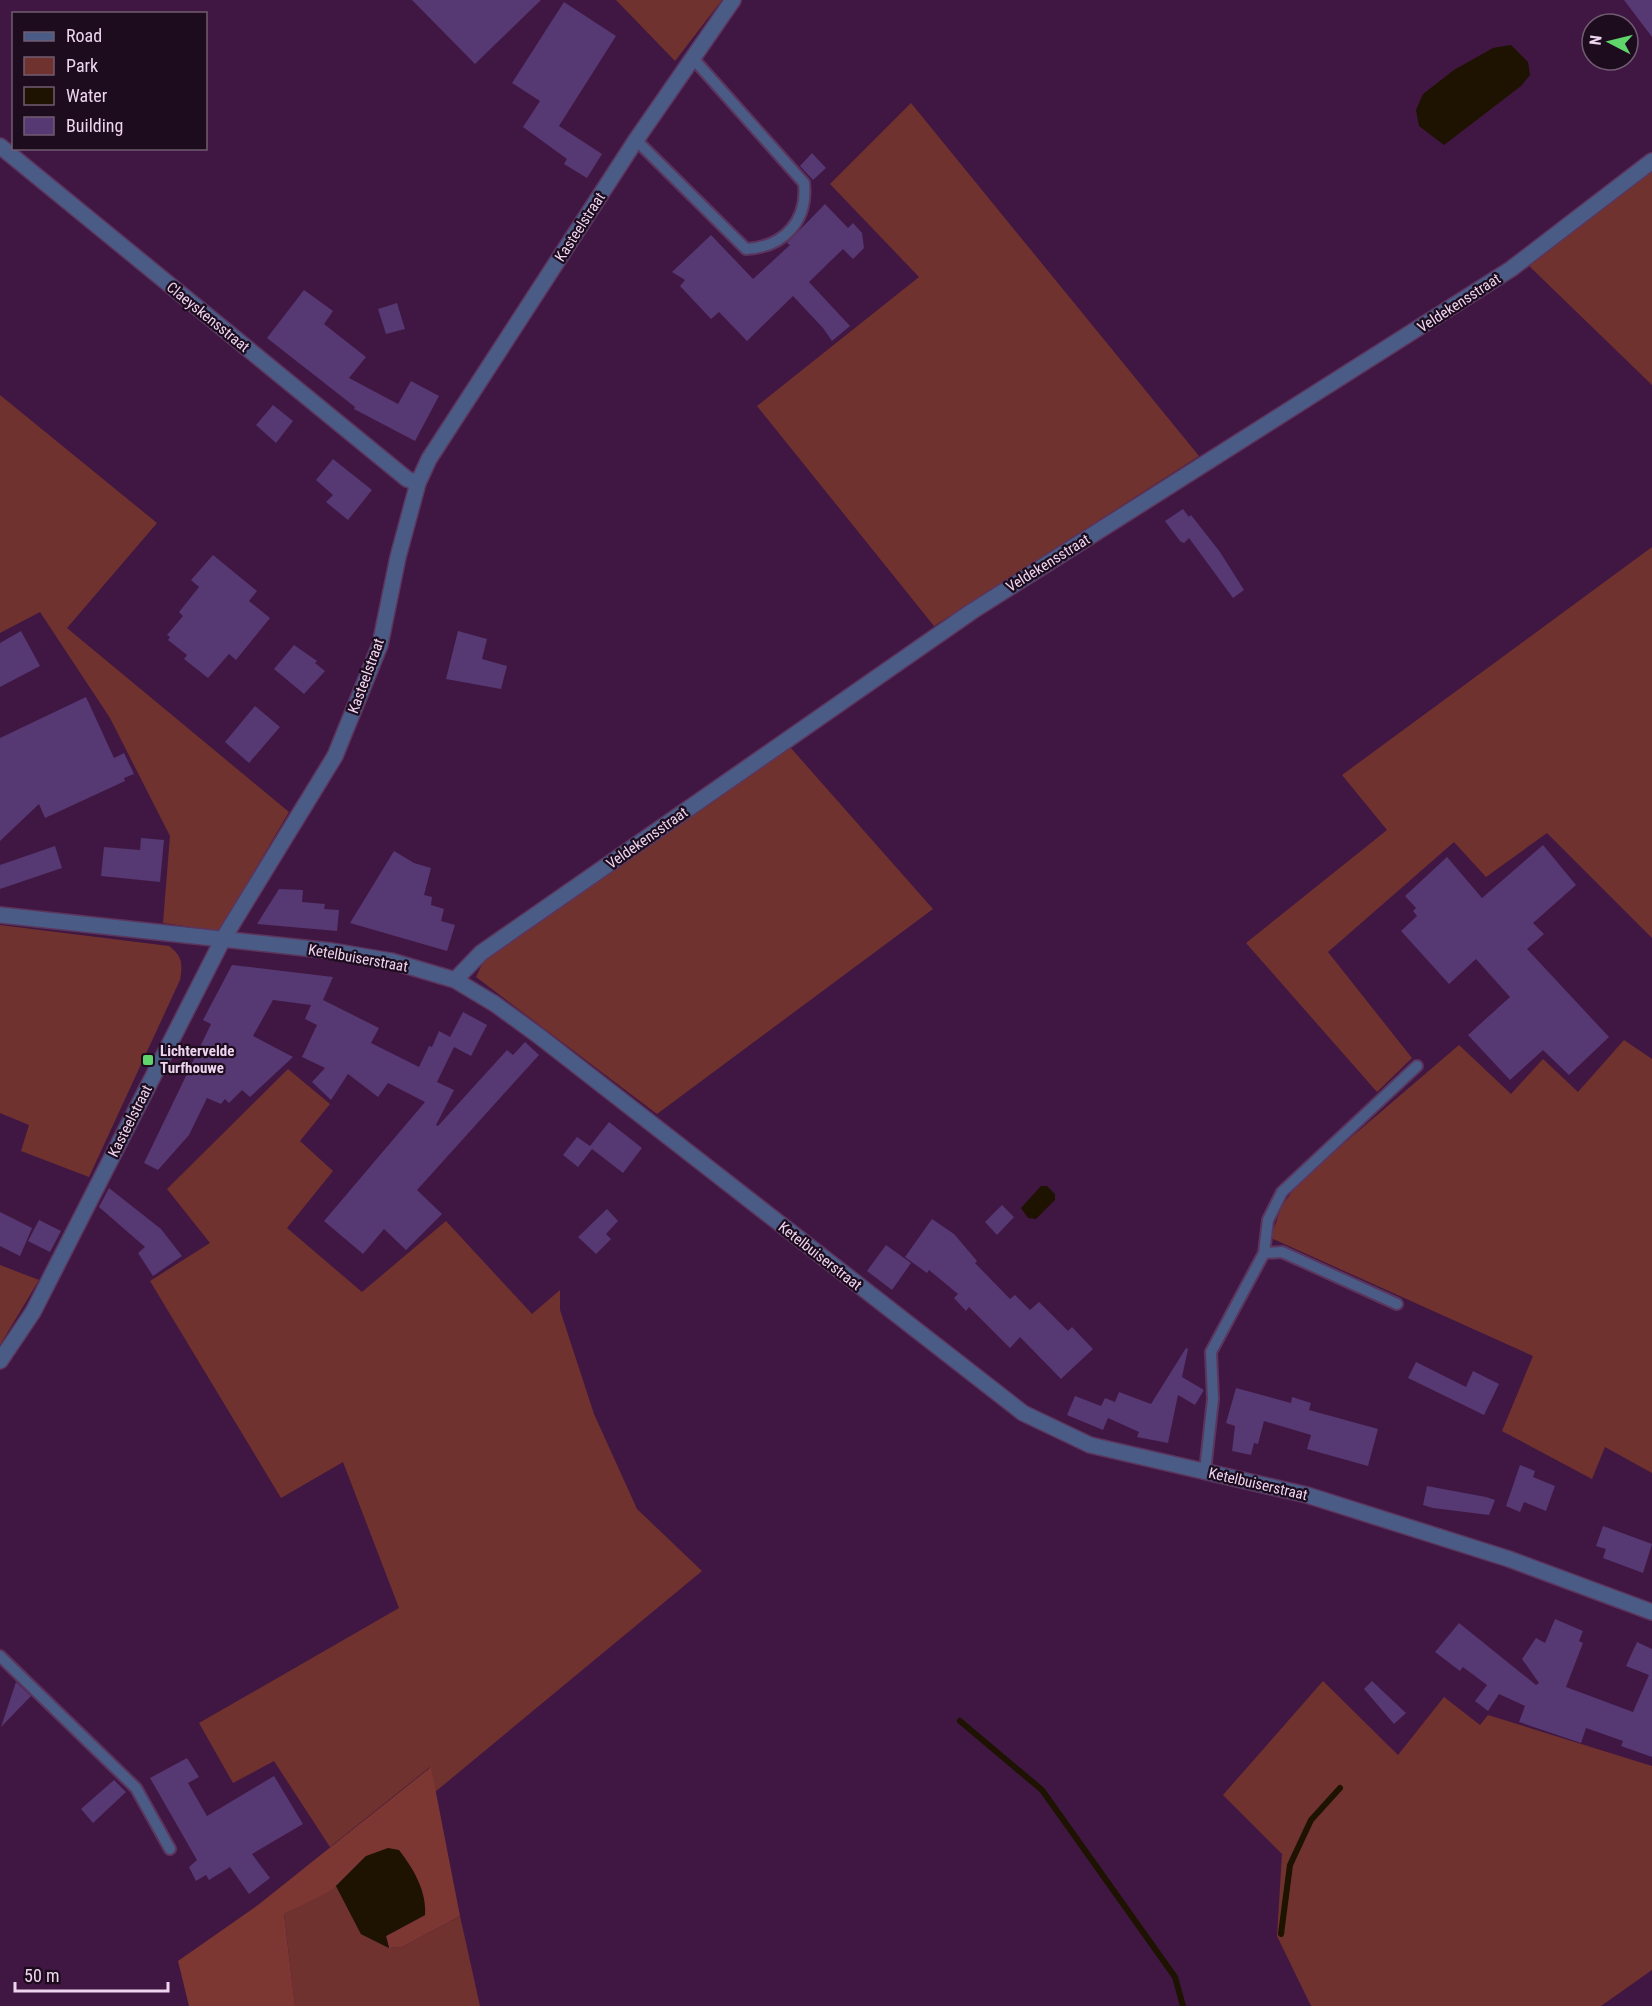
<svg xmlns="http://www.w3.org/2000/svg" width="1652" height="2006" font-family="'Roboto Condensed',sans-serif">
<rect width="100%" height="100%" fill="#401742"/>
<path fill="#70322e" d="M616 0H722L675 61Z
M911 103 1199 456 934 626 757 406 919 277 830 184Z
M1652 170V385L1526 263Z
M0 395 157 523 67 628 289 812 219 931 163 923 170 836 110 718 40 612 0 633Z
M1652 547V938L1547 833 1486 877 1454 842 1328 952 1412 1058 1377 1092 1246 943 1387 830 1342 775Z
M790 747 933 909 657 1114 476 977 483 962Z
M0 925 169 946C182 956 183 963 180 980L89 1177 21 1151 29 1125 0 1113Z
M1624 1040 1652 1059V1473L1605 1447 1592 1479 1502 1431 1533 1356 1271 1238 1281 1207 1300 1181 1459 1045 1511 1094 1543 1059 1578 1092Z
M288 1069 330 1104 300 1141 333 1171 287 1228 362 1292 446 1221 532 1314 560 1290V1310L594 1414 637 1509 702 1571 435 1792 430 1767 330 1847 274 1761 233 1783 199 1723 399 1608 343 1462 281 1498 150 1281 210 1243 167 1189Z
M0 1265 39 1280 0 1345Z
M1323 1681 1398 1755 1444 1697 1480 1725 1488 1715 1652 1766V1970L1601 2006H1311L1277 1936 1282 1854 1223 1795Z
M336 1886 361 1934 389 1948 402 1947 460 1916 480 2006H295L284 1914Z"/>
<path fill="#7d3733" d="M431 1767 460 1916 402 1947 389 1948 386 1936 425 1915 366 1856 332 1890 284 1914 295 2006H189L178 1961 258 1905Z"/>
<path fill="#1d1300" d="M1511 45 1528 62 1530 75 1521 86 1444 145 1419 126 1416 110 1423 94 1454 70 1493 48Z
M1041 1186H1047L1055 1194V1200L1036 1219 1028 1218 1021 1208Z
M388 1848 399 1850C413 1868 427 1891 425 1915L386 1936 389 1948 361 1934 336 1886 366 1856Z"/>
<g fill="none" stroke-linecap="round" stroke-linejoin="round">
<path stroke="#1d1300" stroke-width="6" d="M960 1721 1042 1790 1175 1977 1183 2006
M1281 1934 1290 1865 1311 1820 1340 1788"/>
</g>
<path fill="#563872" d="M412 0H541L475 64Z
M1624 0H1652V37Z
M564 2 616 36 559 126 602 154 587 178 564 164 567 159 523 127 540 101 512 83Z
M812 153 826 168 813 180 800 166Z
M825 204 848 228 853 223 862 233 864 248 853 259 843 249 809 282 850 326 832 341 823 328 793 296 747 341 719 312 711 319 680 286 685 280 672 272 711 235 753 279 790 245 787 243Z
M304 290 333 311 324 324 366 357 349 378 398 404 411 381 439 396 415 441 354 409 355 407 267 338Z
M397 303 405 329 386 334 378 309Z
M273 405 293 421 276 443 256 425Z
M333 459 372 490 348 520 326 502 333 495 316 480Z
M1183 509 1189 517 1191 515 1220 552 1244 590 1233 598 1189 538 1184 543 1180 541 1165 521Z
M213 555 257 591 249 601 270 618 236 660 229 654 208 678 184 659 187 655 168 640 170 637 167 635 183 616 179 612 199 587 191 580Z
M21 631 40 666 0 687V643Z
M458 631 487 639 482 659 507 666 501 689 446 679Z
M294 645 317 661 315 663 325 671 304 694 274 669Z
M86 697 114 758 124 753 134 774 124 778 125 781 45 818 39 804 0 841V738Z
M255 706 280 727 249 763 225 742Z
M141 838 164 840 160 882 101 876 104 847 140 850Z
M1543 845 1576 885 1533 923 1544 934 1527 949 1609 1037 1569 1075 1543 1050 1510 1080 1468 1035 1510 997 1476 959 1449 984 1401 931 1417 916 1413 911 1416 908 1405 896 1447 857 1482 898Z
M55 846 62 868 0 889V865Z
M394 851 414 863 431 868 424 895 432 897 431 905 444 909 441 921 455 925 447 951 350 923Z
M279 889 303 890 302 902 325 904 324 909 339 910 337 931 257 924Z
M232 965 333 977 323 1000 379 1028 371 1043 419 1067 429 1046 432 1047 439 1031 450 1037 463 1012 487 1025 471 1056 454 1047 437 1082 454 1090 436 1125 438 1126 507 1050 513 1055 525 1042 539 1055 417 1190 442 1214 406 1250 384 1229 363 1254 324 1221 425 1102 388 1083 378 1097 348 1074 331 1100 312 1082 325 1068 302 1057 317 1025 305 1019 311 1005 273 1000 253 1036 293 1057 250 1097 242 1090 229 1103 225 1099 221 1104 207 1098 189 1135 158 1170 144 1163 211 1024 203 1020Z
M609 1122 642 1148 623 1173 592 1149 578 1167 563 1155 577 1137 590 1146Z
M109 1188 161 1229 182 1256 153 1276 138 1253 145 1247 99 1207Z
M1002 1205 1014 1217 997 1235 985 1222Z
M607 1209 618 1221 606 1234 611 1239 596 1254 578 1237Z
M0 1212 32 1228 20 1256 0 1246Z
M932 1219 954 1234 977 1261 975 1263 1010 1299 1015 1295 1030 1310 1039 1302 1068 1331 1072 1327 1093 1349 1061 1379 1020 1337 1010 1348 969 1307 966 1311 954 1298 958 1294 929 1270 927 1273 905 1257Z
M39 1220 61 1231 50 1252 28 1241Z
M886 1245 911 1263 892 1290 867 1271Z
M1186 1348 1188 1349 1182 1377 1204 1390 1195 1405 1178 1395 1168 1443 1137 1437 1139 1432 1108 1418 1103 1430 1067 1415 1075 1396 1101 1406 1105 1398 1115 1402 1119 1392 1151 1404Z
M1416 1362 1466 1387 1473 1371 1499 1384 1484 1415 1408 1378Z
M1236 1388 1291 1403 1292 1397 1311 1403 1309 1410 1378 1429 1368 1466 1307 1449 1311 1435 1264 1421 1258 1444 1254 1443 1251 1455 1232 1451 1235 1426 1226 1423Z
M1520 1465 1535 1471 1533 1477 1555 1486 1546 1511 1524 1502 1520 1512 1506 1506Z
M1427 1486 1486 1497 1495 1500 1489 1515 1433 1508 1423 1505Z
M1603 1526 1652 1544 1643 1573 1603 1558 1606 1549 1596 1546Z
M1555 1619 1583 1631 1579 1641 1583 1643 1566 1687 1633 1712 1649 1675 1626 1666 1637 1642 1652 1649V1757L1621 1746 1623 1741 1586 1728 1581 1743 1519 1722 1525 1706 1499 1694 1488 1711 1475 1701 1487 1685 1463 1667 1460 1671 1435 1652 1459 1623 1536 1685 1539 1683 1522 1659 1536 1638 1545 1643Z
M1372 1681 1406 1713 1394 1724 1364 1689Z
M16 1682 31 1696 1 1727Z
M187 1758 199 1777 188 1783 207 1816 274 1776 303 1824 252 1854 270 1878 249 1894 230 1867 209 1880 206 1875 196 1881 189 1867 197 1860 150 1778Z
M114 1780 126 1792 93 1823 81 1809Z"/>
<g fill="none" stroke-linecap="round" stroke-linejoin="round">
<g stroke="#5c355e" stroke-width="14">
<path id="service" d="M636 140 746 249C784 247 808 221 804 183L698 64 691 59
M1264 1253 1282 1252 1397 1304
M1205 1471 1213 1399 1211 1352 1264 1253 1268 1220 1282 1192 1417 1066
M0 1656 136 1788 170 1849"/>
</g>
<g stroke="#5c355e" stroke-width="18">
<path id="minor" d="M0 146 407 479 418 483
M0 915 332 951 391 961 455 980 495 1004 539 1036 1023 1413 1090 1445 1307 1495 1509 1559 1652 1612
M455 980 481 953 971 612 1511 269 1652 161
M0 1361 33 1312 223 939 335 756 380 645 398 557 418 483 429 459 636 140 733 0"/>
</g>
<use href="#service" stroke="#4a5c86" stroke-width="10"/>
<use href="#minor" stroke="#4a5c86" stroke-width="15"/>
</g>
<rect fill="#5fd56b" stroke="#1d0b1e" stroke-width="2" x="142" y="1054" width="12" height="12" rx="3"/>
<g text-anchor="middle" stroke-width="4.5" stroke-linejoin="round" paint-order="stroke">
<g font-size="15" fill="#eed5ef" stroke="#1d0b1e">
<text transform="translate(580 227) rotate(-57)" y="5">Kasteelstraat</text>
<text transform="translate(1459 303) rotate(-33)" y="5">Veldekensstraat</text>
<text transform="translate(208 317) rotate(39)" y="5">Claeyskensstraat</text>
<text transform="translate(1048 563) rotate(-32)" y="5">Veldekensstraat</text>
<text transform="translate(366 676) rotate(-70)" y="5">Kasteelstraat</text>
<text transform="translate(647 838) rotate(-35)" y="5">Veldekensstraat</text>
<text transform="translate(358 958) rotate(10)" y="5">Ketelbuiserstraat</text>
<text transform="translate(130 1121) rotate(-63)" y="5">Kasteelstraat</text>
<text transform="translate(820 1256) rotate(38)" y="5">Ketelbuiserstraat</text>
<text transform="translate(1258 1484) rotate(13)" y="5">Ketelbuiserstraat</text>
</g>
<g font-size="15" font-weight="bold" fill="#eed5ef" stroke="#1d0b1e" text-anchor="start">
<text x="160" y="1056">Lichtervelde<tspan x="160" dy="17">Turfhouwe</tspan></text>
</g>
</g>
<rect x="12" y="12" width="195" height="138" fill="#1d0b1e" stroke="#715c72" stroke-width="1.5"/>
<rect x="24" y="32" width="30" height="9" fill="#4a5c86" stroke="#715c72" stroke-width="1.5"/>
<text x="66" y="42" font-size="18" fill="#eed5ef">Road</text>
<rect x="24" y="57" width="30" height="18" fill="#70322e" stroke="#715c72" stroke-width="1.5"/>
<text x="66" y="72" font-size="18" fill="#eed5ef">Park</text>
<rect x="24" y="87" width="30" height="18" fill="#1d1300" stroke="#715c72" stroke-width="1.5"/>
<text x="66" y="102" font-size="18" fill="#eed5ef">Water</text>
<rect x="24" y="117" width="30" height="18" fill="#563872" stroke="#715c72" stroke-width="1.5"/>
<text x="66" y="132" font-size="18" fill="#eed5ef">Building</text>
<g transform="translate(1610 42) rotate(277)"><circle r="28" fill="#1d0b1e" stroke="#715c72" stroke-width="1.5"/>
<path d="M0-4.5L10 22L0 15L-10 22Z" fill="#5fd56b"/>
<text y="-9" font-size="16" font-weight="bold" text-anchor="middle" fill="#eed5ef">N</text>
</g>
<path d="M15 1982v9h153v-9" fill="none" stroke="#eed5ef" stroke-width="3"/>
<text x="24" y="1982" font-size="18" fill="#eed5ef" stroke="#1d0b1e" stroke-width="4.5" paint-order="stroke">50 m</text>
</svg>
